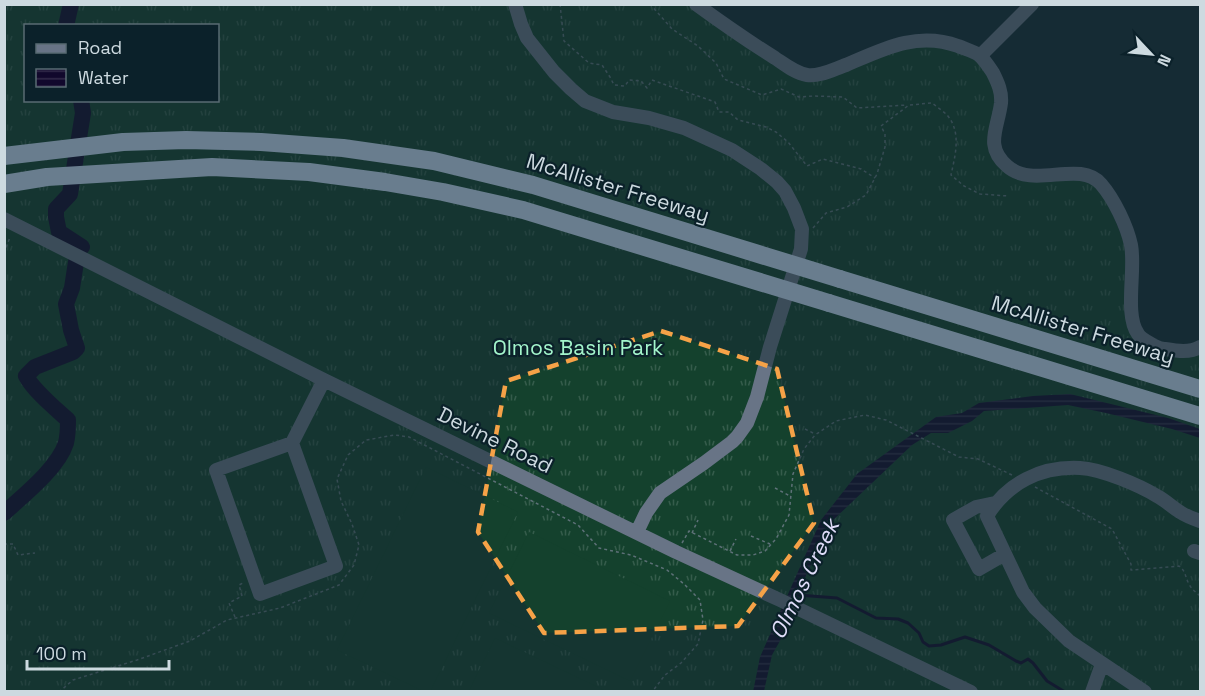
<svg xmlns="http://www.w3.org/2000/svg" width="1205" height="696" font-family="'Space Grotesk',sans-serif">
<defs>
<pattern id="grass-tufts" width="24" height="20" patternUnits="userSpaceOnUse" patternTransform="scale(1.5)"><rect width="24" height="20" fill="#14412d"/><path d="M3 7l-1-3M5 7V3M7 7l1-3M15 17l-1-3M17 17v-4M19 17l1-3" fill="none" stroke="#355c4b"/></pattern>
<pattern id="water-rules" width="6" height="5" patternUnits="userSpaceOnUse" patternTransform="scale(1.5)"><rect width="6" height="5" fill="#11082c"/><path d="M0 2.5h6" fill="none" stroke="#322b4a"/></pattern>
</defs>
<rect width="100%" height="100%" fill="#152b34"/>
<path fill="url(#grass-tufts)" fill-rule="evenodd" d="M4 5H690L794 75 907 46 952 47 976 59 996 87 992 130 1006 173 1082 179 1096 185 1107 201 1124 242 1136 336 1200 352V691H5ZM26 26H218V100H26Z"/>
<path fill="#14412d" d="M426 467 518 512 430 692 423 691 337 650Z
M529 532 670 601 630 681 489 613Z
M495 638 606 691H469Z"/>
<path fill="url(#water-rules)" d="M1070 394 1168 418 1200 429V438L1172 429 1106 413 1068 405 984 411 972 421 948 433H931L912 445 830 523 804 580 794 616 772 655 764 691 753 692 760 657 821 520 857 474 936 417 962 413 979 403 1033 396Z"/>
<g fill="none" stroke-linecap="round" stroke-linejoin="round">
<path stroke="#11082c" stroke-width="3" d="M798 595 837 598 876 618 898 619 908 623 919 633 923 642 929 646 941 645 965 637 989 645 1016 661 1021 663 1028 659 1033 663 1047 681 1065 692"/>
<path stroke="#11082c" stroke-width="16" d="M66 26 71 4
M81 100 83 113 70 194 56 209V217L59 232 82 247
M4 513C24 495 58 468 66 443 68 435 68 428 68 420 56 409 33 390 26 376L35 367 73 352 77 348 71 330 66 304 72 288 76 262"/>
<path stroke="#5e7178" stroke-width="1.5" stroke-dasharray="3 3" stroke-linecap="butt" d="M560 4 564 41 589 63 602 65 610 77 614 85 625 86 629 80 641 81 647 88 652 80 715 102 719 112H729L738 120 766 127 776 132 788 142 807 166 823 159 861 169 875 178
M650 4 672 29 698 46 716 63 724 79 762 95 781 89 799 97 814 96 843 97 857 108 907 105
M813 228 826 213 847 207 866 195 877 174 885 147V134L881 126 909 105 932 103C937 107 943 111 947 115 962 132 955 156 951 175L964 186 980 194 1008 196
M4 253 10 237
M805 429 815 434
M1035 487 1112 529 1131 564V570L1179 566C1186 571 1185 577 1189 584 1192 590 1196 592 1200 596
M775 488 790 496
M692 533 698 520
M751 536 770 544
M682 543 689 531 737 555H753L765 551 776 539 789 515 793 474 804 449 815 435 836 421 855 417 865 415 886 420 959 457 978 459 1012 475
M4 544H13L18 555 35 553
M730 551 736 539
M235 617 229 603 242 596 239 585 243 583
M59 692 73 680 137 660 190 641 227 620 280 608 339 585 354 565 359 545 352 524 341 501 337 479 348 455 366 440 395 435 409 437 578 525 599 548 631 555 667 570 684 584 700 600 703 620 698 644 681 663 665 675 652 692"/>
<path stroke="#687486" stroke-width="14" d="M515 4 521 24 527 38 554 72 571 89 585 101 613 112 649 118 684 128 732 150 761 169 777 182 785 191 794 208 802 229 801 249 770 347 757 397 747 423 737 437 732 442 704 463 660 493 646 513 637 532
M696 4C722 23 748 41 775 58 784 64 795 73 807 75 819 77 834 69 846 65 883 49 917 31 958 46 965 49 973 51 979 55 984 59 989 67 993 73 998 83 1002 92 1001 103 998 128 984 146 1007 166 1034 190 1079 159 1101 184 1114 199 1127 226 1131 245 1136 269 1124 315 1138 334 1141 339 1148 342 1153 345 1157 347 1160 349 1165 349 1177 351 1190 353 1200 347
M980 56 1032 4
M4 219 324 380 676 552 780 600 971 692
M292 443 336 566 260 594 216 470 292 443 324 380
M995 503 976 507 953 520 979 569 1005 554
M1194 551 1200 553
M1092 692 1102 664
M1145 692 1069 641 1035 608 1023 592 987 516C1007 483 1041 466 1080 468 1101 469 1139 485 1157 496 1165 500 1172 507 1180 512 1186 516 1194 519 1200 521"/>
<path stroke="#cee0fa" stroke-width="18" d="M840 279 1200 389
M829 303 1200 416"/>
<path stroke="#cee0fa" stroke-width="18" d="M4 156 123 142 186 140 261 142 343 148 434 161 533 185 840 279
M4 184 47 177 212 167 309 172 385 182 443 192 523 210 829 303"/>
</g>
<path d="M0 0H1205V696H0ZM661 331 777 369 814 523 738 626 544 633 478 532 506 381Z" fill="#152b34" fill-opacity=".55" fill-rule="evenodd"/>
<path fill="none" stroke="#f6a247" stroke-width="4.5" stroke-dasharray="12 8" stroke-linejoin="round" d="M661 331 777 369 814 523 738 626 544 633 478 532 506 381Z"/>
<g text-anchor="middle" stroke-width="4.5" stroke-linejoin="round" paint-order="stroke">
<g font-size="21" fill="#cddae0" stroke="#0b212a">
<text transform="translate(618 188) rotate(17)" y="7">McAllister Freeway</text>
<text transform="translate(1083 330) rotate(17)" y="7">McAllister Freeway</text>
<text transform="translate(495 440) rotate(26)" y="7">Devine Road</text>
</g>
<g font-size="21" fill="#a3f5cb" stroke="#0b212a">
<text x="578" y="355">Olmos Basin Park</text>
</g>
<g font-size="22" font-style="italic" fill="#e0ddfa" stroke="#0b212a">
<text transform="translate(804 579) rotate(-64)" y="8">Olmos Creek</text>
</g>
</g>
<rect width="1205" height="696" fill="none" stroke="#cddae0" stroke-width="12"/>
<rect x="24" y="24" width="195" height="78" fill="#0b212a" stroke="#596b73" stroke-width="1.5"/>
<rect x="36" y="44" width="30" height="9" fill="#687486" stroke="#596b73" stroke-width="1.5"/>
<text x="78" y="54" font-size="18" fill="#cddae0">Road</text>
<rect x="36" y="69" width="30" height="18" fill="url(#water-rules)" stroke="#596b73" stroke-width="1.5"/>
<text x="78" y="84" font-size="18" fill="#cddae0">Water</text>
<g transform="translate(1151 54) rotate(116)" stroke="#0b212a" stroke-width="4.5" paint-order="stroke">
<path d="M0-4.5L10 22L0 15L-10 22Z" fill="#cddae0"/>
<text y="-9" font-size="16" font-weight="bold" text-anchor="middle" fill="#cddae0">N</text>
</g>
<path d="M27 660v9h142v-9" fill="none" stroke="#cddae0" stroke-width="3"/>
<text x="36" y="660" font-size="18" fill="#cddae0" stroke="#0b212a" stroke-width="4.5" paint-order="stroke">100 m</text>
</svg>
